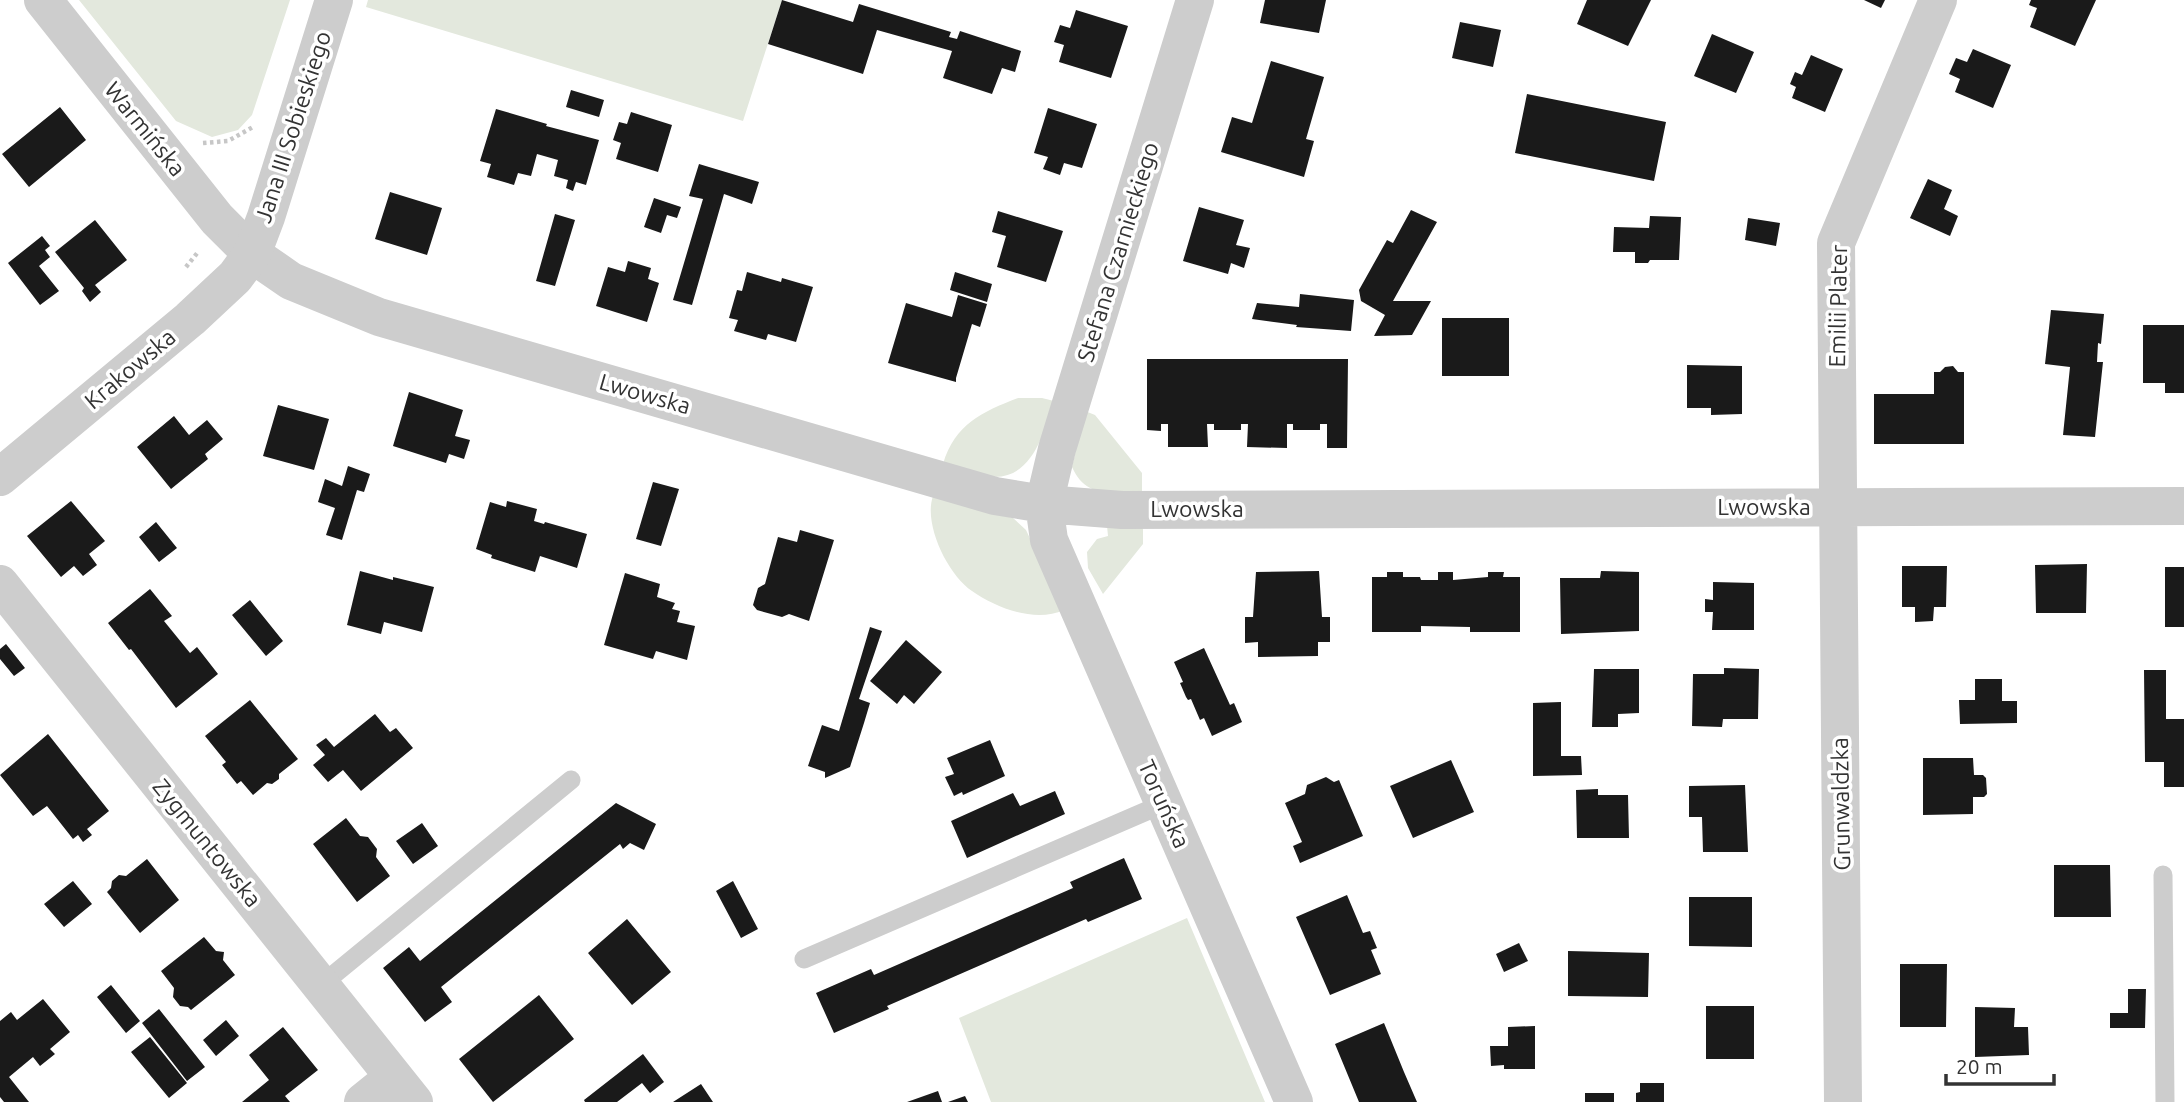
<svg xmlns="http://www.w3.org/2000/svg" width="2184" height="1102" font-family="Ubuntu,sans-serif">
<rect width="100%" height="100%" fill="#fff"/>
<path fill="#e3e8dd" d="M79 0H290L252 115 238 130 212 137 176 121Z
M368 0H782L743 121 366 7Z
M1018 398H1042L1054 401C1044 432 1032 484 986 476 972 473 957 468 943 464 955 424 982 412 1018 398Z
M1085 411 1095 415 1142 473V491C1111 491 1087 500 1072 467Z
M933 496 1013 518 1026 530 1064 610C1035 623 996 608 972 591 948 575 923 524 933 496Z
M1143 524V544L1103 594 1088 568 1087 552 1097 539 1108 536 1107 526Z
M1187 918 1265 1102H991L959 1018Z"/>
<path fill="#1a1a1a" d="M782 0 853 22 859 4 951 32 949 37 957 39 960 31 1021 51 1015 72 1002 68 992 94 943 78 952 51 877 30 863 74 768 44Z
M1265 0H1326L1319 33 1260 23Z
M1587 0H1651L1628 46 1577 24Z
M1864 0H1885L1881 8Z
M2031 0H2096L2075 46 2030 27 2037 8 2029 5Z
M1076 10 1128 26 1111 78 1059 62 1064 45 1054 42 1060 25 1070 28Z
M1460 22 1501 30 1493 67 1452 58Z
M1712 34 1754 52 1736 93 1694 76Z
M1973 49 2011 65 1993 108 1955 92 1960 79 1949 74 1956 58 1967 62Z
M1811 55 1843 69 1825 112 1792 98 1796 87 1790 84 1795 72 1802 75Z
M1271 61 1324 77 1306 139 1314 141 1304 177 1221 152 1232 117 1252 123Z
M571 90 604 100 599 117 566 107Z
M1527 94 1666 122 1654 181 1515 153Z
M60 107 86 140 29 187 2 154Z
M1048 108 1097 124 1082 168 1064 163 1060 175 1043 169 1048 157 1034 153Z
M496 109 547 124 546 126 599 140 586 185 576 182 573 191 566 188 568 180 554 176 558 160 537 154 531 176 518 173 514 185 487 177 491 164 480 161Z
M631 112 672 125 658 172 616 159 621 143 613 140 619 122 627 124Z
M699 164 759 182 752 204 724 194 692 305 673 300 703 199 689 196Z
M1928 179 1952 190 1944 209 1958 216 1950 236 1910 218Z
M390 192 442 208 427 255 375 239Z
M654 198 681 207 677 218 667 215 661 233 644 227Z
M1199 207 1244 220 1236 245 1250 248 1244 268 1231 263 1228 274 1183 261Z
M1411 210 1437 222 1393 301H1431L1412 335 1374 336 1385 315 1361 301 1359 290 1387 240 1393 243Z
M998 211 1063 231 1046 282 997 267 1006 236 992 232Z
M555 214 575 220 555 286 536 281Z
M1650 216 1681 217 1679 260H1650L1648 263H1635V252H1613L1614 227 1649 228Z
M1748 218 1780 223 1776 246 1745 240Z
M95 220 127 260 95 285 101 292 90 302 82 291 84 288 55 252Z
M42 236 50 246 45 250 50 257 39 266 59 291 40 305 8 263Z
M628 261 651 268 648 279 659 283 647 322 596 306 608 267 625 272Z
M747 272 781 282 782 278 813 287 796 342 768 334 766 340 734 331 738 320 729 318 737 290 742 291Z
M955 272 992 284 987 302 950 290Z
M1300 294 1354 300 1351 331 1296 327 1297 325 1252 319 1257 303 1299 307Z
M958 295 987 304 980 327 972 324 956 378V382L888 363 906 303 952 317Z
M2051 310 2104 314 2101 344 2098 343 2097 362H2103L2095 437 2063 435 2070 367 2045 364Z
M1442 318H1509V376H1442Z
M2143 325H2184V393H2165V383H2143Z
M1147 359H1348L1347 448H1327V424H1320V430H1293V424H1287V448L1247 447 1248 424H1241V430H1214V424H1207L1208 447H1168V424H1161V431L1147 430Z
M1687 365 1742 366V414L1711 415V408H1687Z
M1953 366 1958 372H1964V444H1874V394H1934V372H1940L1945 367Z
M409 392 463 410 455 436 470 440 464 459 449 454 446 463 393 446Z
M278 405 329 419 314 470 263 456Z
M174 416 189 435 207 420 223 439 205 454 208 459 171 489 137 447Z
M348 466 370 474 364 492 357 490 342 540 326 535 335 508 318 502 325 479 342 486Z
M653 482 679 489 661 546 636 539Z
M71 501 105 541 89 554 97 565 83 576 74 566 61 577 27 536Z
M507 501 537 509 534 521 544 524 545 522 587 534 577 568 540 556 535 572 491 558 492 555 476 549 490 502 506 507Z
M156 522 177 548 159 562 139 537Z
M800 530 834 540 809 621 789 614 782 617 757 610 753 605 758 588 765 584 778 537 797 542Z
M2087 564 2086 613H2036L2035 565Z
M1902 566H1947L1946 607H1934L1933 621 1915 622V607H1902Z
M2165 567H2184V627H2165Z
M360 571 393 580V577L434 587 422 632 384 622 381 634 347 625Z
M1319 571 1322 617H1330V642H1318V656L1258 657V642L1245 643V617H1253L1256 572Z
M1601 571 1639 572V631L1561 634 1560 578H1600Z
M1387 572H1403V577H1420L1421 580H1438V572H1453V580L1488 577V572H1504L1503 577H1520V632H1470V627L1421 626V632H1372V577H1387Z
M625 573 660 584 657 597 675 603 672 609 680 611 677 622 695 626 687 660 656 651 653 659 604 645Z
M1713 582 1754 583V630H1712L1713 612H1705V599L1713 600Z
M150 589 172 616 164 621 190 653 197 647 218 674 176 708 131 649 129 650 108 623Z
M250 600 283 641 266 656 232 615Z
M870 627 882 631 859 699 870 703 864 723 850 767 825 778V772L808 766 822 725 839 731Z
M906 640 942 672 914 704 904 695 897 704 870 681Z
M6 644 25 668 14 676 0 659V649Z
M1204 648 1230 705 1234 703 1242 722 1212 736 1204 718 1200 720 1191 699 1188 700 1186 697 1180 683 1183 682 1174 662Z
M1724 668 1759 669 1758 719H1723L1722 727 1692 726 1693 674H1724Z
M1594 669H1639V713L1618 714V727H1592Z
M2144 670H2166V719H2184V787H2164V762H2145Z
M1975 679H2002V701H2017V723L1960 724 1959 700H1975Z
M250 700 298 759 279 774V779L272 784 267 783 253 795 241 781 237 784 222 765 226 762 205 736Z
M1561 702V756H1581L1582 775 1533 776V703Z
M375 714 390 732 396 728 413 748 361 791 343 770 328 782 313 765 325 755 316 745 326 738 334 747Z
M48 734 109 811 87 829 92 835 83 842 78 835 73 839 47 806 33 816 0 775Z
M990 740 1005 776 963 795 962 792 954 796 945 777 954 774 947 758Z
M1923 758H1973L1974 775H1983L1986 778 1987 794 1984 797H1973V814L1923 815Z
M1451 760 1474 812 1413 838 1390 786Z
M1326 777 1334 782 1339 780 1363 836 1300 863 1293 846 1302 842 1285 803 1305 794 1307 785Z
M1745 785 1748 852H1703L1702 817H1689V786Z
M1598 789V795H1628L1629 838H1577L1576 790Z
M1055 791 1065 814 967 858 951 821 1013 793 1020 806Z
M616 803 656 824 644 850 630 843 623 849 620 844 441 987 452 1002 425 1022 383 968 409 947 420 961Z
M346 818 360 836 368 837 377 849 376 857 390 876 357 902 313 844Z
M422 823 438 846 413 864 396 841Z
M1124 858 1142 899 1088 922 1086 919 887 1006 889 1009 834 1033 816 993 871 969 874 975 1073 888 1070 882Z
M147 859 179 900 140 933 107 892 111 888 112 881 119 875 126 876Z
M2054 865H2110L2111 917H2054Z
M73 881 92 904 64 927 44 904Z
M733 881 758 929 741 938 716 891Z
M1347 895 1363 933 1370 931 1377 948 1371 950 1381 974 1330 995 1296 917Z
M1689 897H1752V947L1689 946Z
M627 919 671 972 632 1005 588 953Z
M204 937 216 951 224 952 223 960 235 975 191 1010 188 1007 180 1006 173 997 174 988 161 971Z
M1519 943 1528 961 1504 972 1496 954Z
M1568 951 1649 953 1648 997 1568 996Z
M1900 964H1947L1946 1027H1900Z
M111 985 140 1021 126 1033 97 997Z
M2128 989H2146L2145 1028H2110V1013H2128Z
M539 995 574 1039 493 1102 459 1059Z
M43 999 70 1032 50 1049 55 1054 40 1066 33 1057 9 1077 29 1102H4L0 1097V1021L11 1012 17 1020Z
M1706 1006H1754V1059H1706Z
M1975 1007 2015 1008 2014 1027H2028L2029 1055 1975 1057Z
M159 1009 205 1067 187 1081 142 1023Z
M226 1020 239 1036 216 1056 203 1040Z
M1384 1023 1404 1072 1417 1102H1359L1335 1044Z
M1535 1026V1069H1504V1065L1491 1066 1490 1046H1508V1027Z
M283 1027 318 1070 285 1096 290 1102H242L269 1080 249 1055Z
M150 1037 187 1083 169 1098 131 1052Z
M643 1054 664 1082 650 1093 642 1083 617 1102H585L584 1100Z
M1640 1083H1664V1102H1636V1093L1640 1092Z
M701 1084 713 1102H673Z
M938 1091 942 1102H907Z
M1585 1093H1614V1102H1585Z
M965 1096 968 1102H948Z"/>
<g fill="none" stroke-linecap="round" stroke-linejoin="round">
<path stroke="#c7c7c7" stroke-width="4.5" stroke-dasharray="3.5 3.5" stroke-linecap="butt" d="M203 143 228 141 253 127
M186 267 198 252"/>
<path stroke="#cdcdcd" stroke-width="19" d="M2163 875 2165 1102
M804 959 1163 804
M321 985 571 780"/>
<path stroke="#cdcdcd" stroke-width="38" d="M43 0 217 219 252 254 291 281 379 317 995 496 1044 504 1122 510 2184 506
M1195 0 1057 449 1044 504 1049 540 1294 1102
M0 584 414 1102
M363 1102 394 1077
M1843 1102 1836 243 1938 0"/>
<path stroke="#cdcdcd" stroke-width="38" d="M0 477 190 319 235 277 252 254 266 217 334 0"/>
</g>
<g text-anchor="middle" stroke-width="7" stroke-linejoin="round" paint-order="stroke">
<g font-size="23" fill="#333" stroke="#fff">
<text transform="translate(293 127) rotate(-72)" y="8">Jana III Sobieskiego</text>
<text transform="translate(145 129) rotate(51)" y="8">Warmińska</text>
<text transform="translate(1118 252) rotate(-73)" y="8">Stefana Czarnieckiego</text>
<text transform="translate(1838 306) rotate(-89)" y="8">Emilii Plater</text>
<text transform="translate(130 369) rotate(-40)" y="8">Krakowska</text>
<text transform="translate(645 394) rotate(16)" y="8">Lwowska</text>
<text x="1764" y="515">Lwowska</text>
<text x="1197" y="517">Lwowska</text>
<text transform="translate(1164 804) rotate(66)" y="8">Toruńska</text>
<text transform="translate(1841 804) rotate(-91)" y="8">Grunwaldzka</text>
<text transform="translate(207 843) rotate(51)" y="8">Zygmuntowska</text>
</g>
</g>
<path d="M1946 1074v10h108v-10" fill="none" stroke="#333333" stroke-width="3.5"/>
<text x="1956" y="1074" font-size="21" fill="#333333" stroke="#ffffff" stroke-width="5" paint-order="stroke">20 m</text>
</svg>
